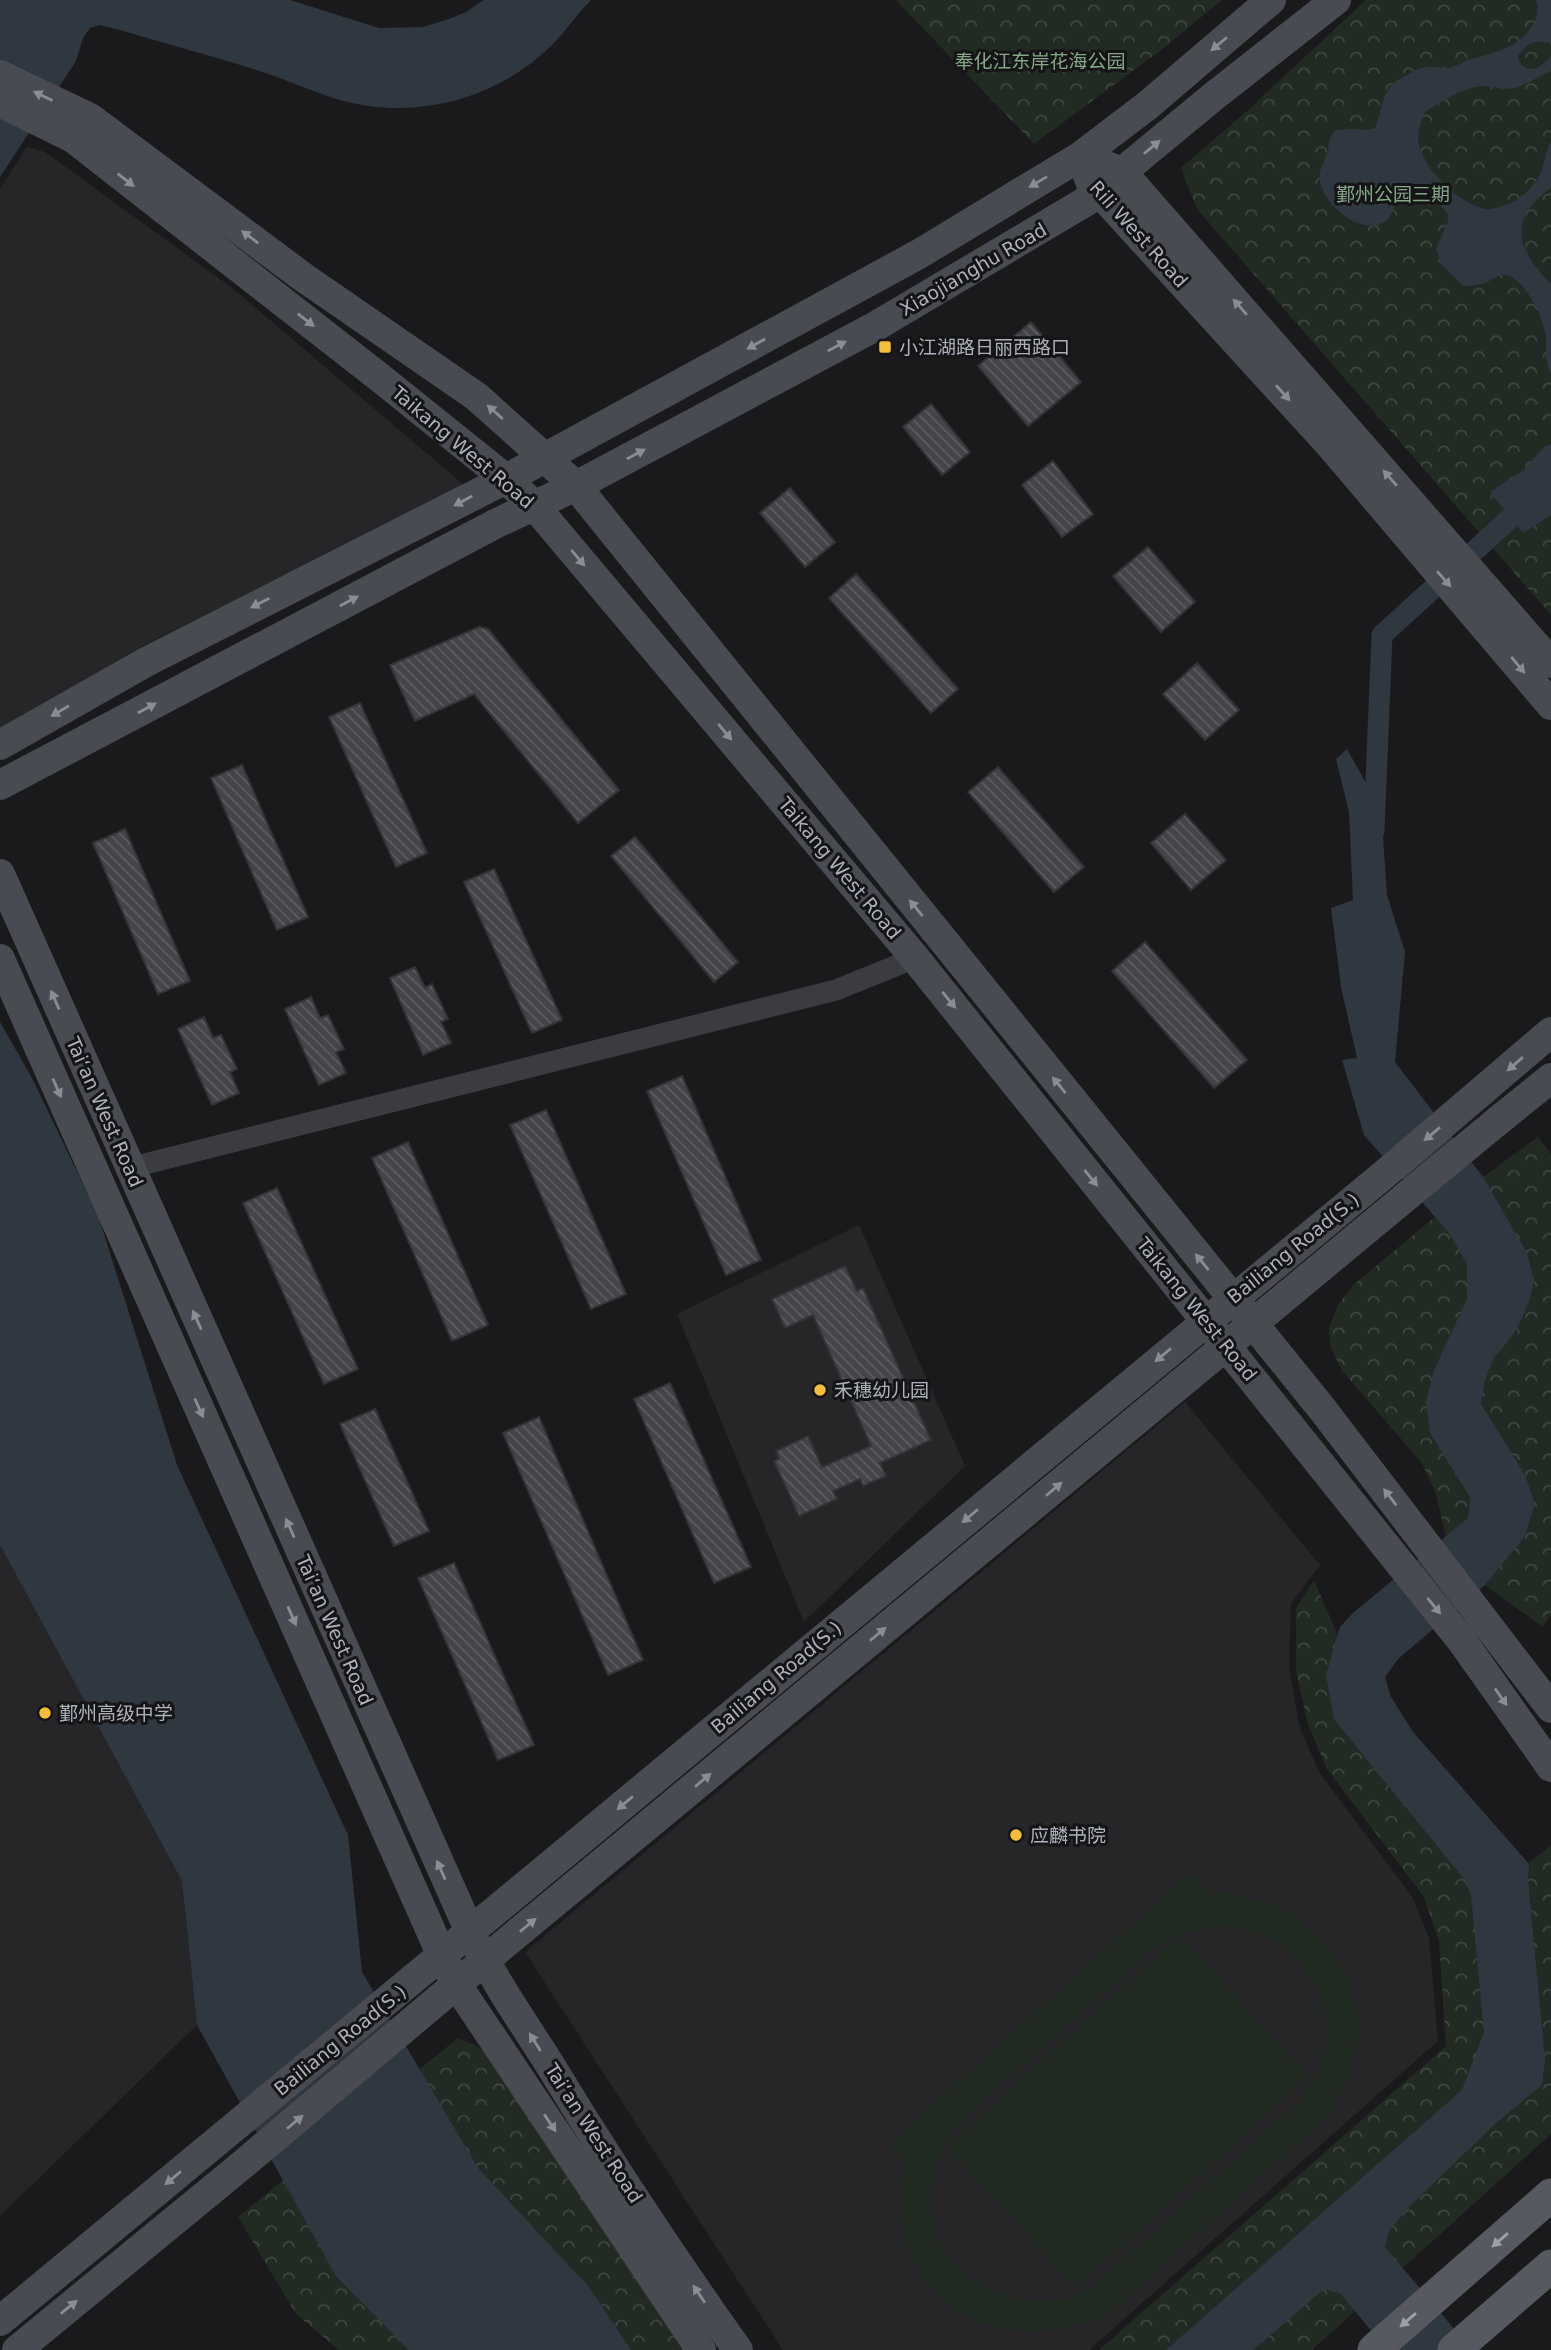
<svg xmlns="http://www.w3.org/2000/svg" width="1551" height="2350" font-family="'DejaVu Sans','Noto Sans SC',sans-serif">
<defs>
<pattern id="park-crowns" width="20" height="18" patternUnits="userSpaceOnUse" patternTransform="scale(1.75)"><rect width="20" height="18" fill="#222b23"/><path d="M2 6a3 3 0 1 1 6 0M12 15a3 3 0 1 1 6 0" fill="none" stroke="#3f4741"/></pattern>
<pattern id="building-back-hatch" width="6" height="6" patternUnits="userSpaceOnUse" patternTransform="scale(1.75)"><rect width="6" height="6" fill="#444549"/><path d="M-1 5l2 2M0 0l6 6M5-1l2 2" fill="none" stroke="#5c5d61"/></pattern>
</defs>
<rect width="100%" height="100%" fill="#1a1a1c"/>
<path fill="#262629" d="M27 147 45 152 231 287 464 485 143 646 0 730V189Z
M859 1225 965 1466 804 1622 677 1314Z
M1185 1402 1320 1565 1291 1604 1289 1667 1299 1725 1319 1772 1413 1898 1429 1938 1438 2041 1089 2350H783L525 1952Z
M0 1545 182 1881 197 2025 0 2216Z"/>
<path fill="url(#park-crowns)" d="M896 0H1222L1161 50 1034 144Z
M1366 0H1551V615L1197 209 1181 168 1246 112Z
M1538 1137 1551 1154V1615L1543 1627 1485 1585 1446 1538 1436 1494 1422 1463 1343 1372 1331 1349 1329 1328 1338 1305 1352 1286 1483 1177Z
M1314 1580 1338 1636 1391 1697 1413 1732 1528 1864 1551 1845V2134L1312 2350H1099L1446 2046 1439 1941 1424 1897 1327 1769 1307 1722 1296 1670V1608Z
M458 2038 479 2047 498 2067 692 2350H339L296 2314 238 2217Z"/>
<path fill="#222b23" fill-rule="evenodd" d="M1191 1872 1211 1893C1290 1891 1362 1953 1358 2036 1356 2064 1344 2091 1329 2115L1117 2307C1093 2323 1066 2330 1036 2330 968 2332 916 2294 902 2225 898 2204 901 2183 904 2161L889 2144ZM1228 1926C1289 1936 1334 1982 1325 2047 1323 2068 1309 2088 1296 2104L1103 2278C1093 2284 1082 2294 1070 2297 1008 2315 931 2271 931 2201 931 2169 944 2143 964 2118L1157 1946C1182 1931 1198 1927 1228 1926Z
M1181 1935 1309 2077 1076 2288 947 2146Z"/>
<path fill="#2f3841" d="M0 0H290L379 28 423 27 449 19 466 12 484 0H591C577 14 566 31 552 45 496 100 415 121 340 100 316 93 292 82 269 74 220 58 170 45 120 30L99 25 90 28 83 38 76 61 0 177Z
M1536 0H1551V46L1549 43C1534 39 1527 44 1518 56 1522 77 1543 69 1551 55V71C1539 76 1528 84 1515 88 1503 91 1493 86 1481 86 1467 86 1437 104 1425 112 1422 120 1418 129 1418 138 1419 166 1458 203 1485 209 1493 210 1504 206 1511 203 1525 196 1538 182 1543 167 1546 158 1545 150 1551 142V188C1506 220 1517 249 1551 284V374C1543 357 1547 352 1546 336 1544 319 1524 276 1505 275 1496 275 1492 280 1485 283 1478 285 1470 286 1463 286L1441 264 1436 249 1448 221V214L1425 189 1411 183C1390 192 1400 216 1380 224 1356 233 1322 202 1320 180 1318 170 1324 163 1327 154 1330 144 1327 136 1338 131 1348 126 1362 132 1375 128 1383 111 1380 93 1397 81 1405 76 1417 68 1426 67 1433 66 1440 69 1448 68 1455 67 1461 63 1468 60 1481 56 1496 53 1509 47 1525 39 1543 18 1536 0Z
M1551 445V515L1523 533 1490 492 1524 470 1544 447Z
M1347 749 1371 792 1382 824 1387 895 1405 952 1395 1062 1483 1177 1527 1253 1534 1280 1529 1302 1515 1332 1494 1358 1485 1380 1481 1404 1525 1475 1535 1504 1525 1536 1485 1585 1398 1659 1385 1677 1391 1697 1413 1732 1529 1864 1528 1879 1545 2061 1542 2085 1496 2123 1411 2205 1389 2231 1385 2247 1472 2350H1387L1341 2294 1324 2289 1253 2350H1166L1462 2090 1484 2032 1471 1895 1464 1879 1334 1719 1326 1675 1340 1627 1353 1613 1468 1518 1470 1497 1430 1433 1426 1402 1434 1370 1467 1299V1264L1449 1233 1364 1135 1342 1060 1357 1058 1341 987 1331 908 1353 900 1349 812 1336 759Z
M0 1022 32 1078 98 1215 177 1465 348 1835 362 1972 478 2168 589 2287 631 2350H409L336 2276 197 2025 182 1881 0 1545Z"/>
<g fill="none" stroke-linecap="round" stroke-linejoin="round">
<path stroke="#2f3841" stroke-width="21" d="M1374 831 1382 635 1551 481"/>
</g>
<path fill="url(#building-back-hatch)" stroke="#343438" stroke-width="2" d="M1031 322 1081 382 1028 426 978 366Z
M931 404 970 452 942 475 903 427Z
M1053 461 1093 514 1062 537 1022 485Z
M790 488 835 542 805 567 760 513Z
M1148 547 1195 602 1161 632 1113 576Z
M856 574 958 689 931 713 829 598Z
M479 627 488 629 619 790 578 823 474 694 415 721 390 665Z
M1197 663 1239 710 1205 740 1163 694Z
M360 703 427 853 396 867 329 717Z
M242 765 308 917 277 930 211 778Z
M998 767 1084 867 1054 892 968 792Z
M1185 814 1226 860 1191 890 1151 843Z
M125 829 190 981 158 994 93 843Z
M635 837 738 962 714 982 611 856Z
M494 869 562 1020 532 1033 464 882Z
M1145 942 1247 1060 1214 1088 1112 971Z
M415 967 425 988 432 984 448 1019 441 1022 451 1043 423 1055 390 978Z
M311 997 320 1018 328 1015 344 1049 336 1052 346 1073 319 1085 285 1009Z
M204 1017 213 1038 221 1035 237 1069 230 1072 239 1093 212 1105 178 1029Z
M682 1076 761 1260 726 1275 647 1091Z
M546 1110 626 1294 591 1309 510 1125Z
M408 1142 488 1325 452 1341 372 1158Z
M277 1188 358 1369 324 1384 243 1203Z
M845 1266 857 1291 863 1288 931 1440 880 1463 886 1476 863 1486 860 1479 833 1491 837 1499 799 1516 774 1461 779 1459 776 1451 808 1436 822 1467 871 1446 813 1315 785 1328 772 1299Z
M670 1383 751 1567 714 1583 634 1399Z
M375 1409 429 1531 394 1546 340 1424Z
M539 1417 643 1660 608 1675 503 1433Z
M454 1563 534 1745 498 1760 418 1578Z"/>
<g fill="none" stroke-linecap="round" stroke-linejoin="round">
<path stroke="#3b3c41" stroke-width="21" d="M129 1168 836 990 915 958"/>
<path stroke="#494b52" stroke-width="30" d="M0 75 90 118 303 277 477 397 576 486 1323 1410 1551 1708
M0 102 73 138 379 377 506 479 534 505 915 958 1462 1641 1551 1767
M1104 165 1122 172 1551 663
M1088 176 1091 183 1332 447 1551 705
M0 745 146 662 506 479 919 254 1081 156 1148 105 1271 0
M0 785 497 523 576 486 876 326 1100 193 1122 172 1214 96 1336 0
M0 874 470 1932C492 1977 520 2018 547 2060 607 2159 671 2256 738 2350
M0 959 442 1956 457 1985 701 2350
M1499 1120 1551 1078
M0 2321 1387 1172 1551 1032
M17 2350 242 2165 484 1961 1408 1195"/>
<path stroke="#575961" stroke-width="33" d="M1374 2350 1551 2195
M1454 2350 1551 2266"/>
<path stroke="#494b52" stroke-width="30" d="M1408 1195 1499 1120"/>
</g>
<defs><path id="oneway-solid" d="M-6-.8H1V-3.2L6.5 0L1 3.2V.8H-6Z" transform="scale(1.75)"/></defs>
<g fill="#898d97">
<use href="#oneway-solid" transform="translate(1219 44) rotate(140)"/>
<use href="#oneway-solid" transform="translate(43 96) rotate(-154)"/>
<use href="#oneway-solid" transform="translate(1152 147) rotate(-40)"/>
<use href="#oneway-solid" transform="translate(126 180) rotate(38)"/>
<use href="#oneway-solid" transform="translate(1038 182) rotate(149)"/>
<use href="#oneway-solid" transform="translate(250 237) rotate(-143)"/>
<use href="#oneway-solid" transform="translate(1240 307) rotate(-131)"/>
<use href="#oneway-solid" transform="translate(306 320) rotate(38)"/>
<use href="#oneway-solid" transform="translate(756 344) rotate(151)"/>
<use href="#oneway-solid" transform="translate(837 346) rotate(-28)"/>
<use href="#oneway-solid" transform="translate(1283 393) rotate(48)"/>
<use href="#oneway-solid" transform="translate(495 412) rotate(-138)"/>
<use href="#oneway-solid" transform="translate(636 454) rotate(-28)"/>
<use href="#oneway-solid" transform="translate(1390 478) rotate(-131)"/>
<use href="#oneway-solid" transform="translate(463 501) rotate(152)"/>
<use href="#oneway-solid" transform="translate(578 558) rotate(50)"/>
<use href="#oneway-solid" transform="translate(1444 579) rotate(49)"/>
<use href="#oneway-solid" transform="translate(349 601) rotate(-28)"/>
<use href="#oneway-solid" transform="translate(260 603) rotate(153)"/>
<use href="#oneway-solid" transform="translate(1518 665) rotate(50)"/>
<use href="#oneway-solid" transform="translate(147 708) rotate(-28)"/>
<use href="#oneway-solid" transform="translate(60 711) rotate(150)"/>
<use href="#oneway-solid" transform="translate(725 732) rotate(50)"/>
<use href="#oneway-solid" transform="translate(916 908) rotate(-129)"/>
<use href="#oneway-solid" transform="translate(55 1000) rotate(-114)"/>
<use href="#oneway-solid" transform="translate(949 1000) rotate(51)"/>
<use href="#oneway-solid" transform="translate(1515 1064) rotate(139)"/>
<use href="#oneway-solid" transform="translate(1059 1085) rotate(-129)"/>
<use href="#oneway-solid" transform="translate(57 1088) rotate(66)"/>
<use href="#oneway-solid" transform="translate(1432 1134) rotate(140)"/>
<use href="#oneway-solid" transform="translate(1091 1178) rotate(51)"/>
<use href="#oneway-solid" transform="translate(1202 1262) rotate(-129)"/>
<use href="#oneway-solid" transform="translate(197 1320) rotate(-114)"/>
<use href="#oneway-solid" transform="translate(1163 1355) rotate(140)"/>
<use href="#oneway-solid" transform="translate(199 1408) rotate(66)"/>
<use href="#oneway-solid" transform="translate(1054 1489) rotate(-40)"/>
<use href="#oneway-solid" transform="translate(1390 1497) rotate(-127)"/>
<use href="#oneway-solid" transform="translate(970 1516) rotate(140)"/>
<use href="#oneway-solid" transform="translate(290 1528) rotate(-114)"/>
<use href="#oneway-solid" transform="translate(1434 1606) rotate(51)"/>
<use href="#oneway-solid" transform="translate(292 1616) rotate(66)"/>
<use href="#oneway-solid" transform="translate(878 1634) rotate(-40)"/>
<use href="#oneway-solid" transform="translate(1501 1697) rotate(55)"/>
<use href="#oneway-solid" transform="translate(703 1780) rotate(-40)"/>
<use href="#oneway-solid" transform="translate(625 1803) rotate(140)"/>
<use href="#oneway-solid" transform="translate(441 1870) rotate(-114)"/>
<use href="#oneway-solid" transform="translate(528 1925) rotate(-40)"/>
<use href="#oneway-solid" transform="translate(535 2042) rotate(-122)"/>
<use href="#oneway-solid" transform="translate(295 2122) rotate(-40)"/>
<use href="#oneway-solid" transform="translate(550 2123) rotate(56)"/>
<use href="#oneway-solid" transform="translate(173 2178) rotate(140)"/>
<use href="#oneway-solid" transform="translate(699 2294) rotate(-124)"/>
<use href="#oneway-solid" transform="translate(69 2307) rotate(-39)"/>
</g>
<g fill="#9b9faa">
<use href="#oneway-solid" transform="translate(1500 2240) rotate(139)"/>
<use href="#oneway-solid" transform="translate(1408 2320) rotate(139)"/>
</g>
<g fill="#f4be3a" stroke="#151517" stroke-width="2.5">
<rect x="878" y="340" width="14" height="14" rx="3.5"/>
<circle cx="820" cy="1390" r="7"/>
<circle cx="45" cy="1713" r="7"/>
<circle cx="1016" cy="1835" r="7"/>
</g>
<g text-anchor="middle" stroke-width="6" stroke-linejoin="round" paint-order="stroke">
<g font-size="19" fill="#84a787" stroke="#151517">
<text x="1040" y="68">奉化江东岸花海公园</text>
<text x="1393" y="201">鄞州公园三期</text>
</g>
<g font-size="19" fill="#acb1bc" stroke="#151517">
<text transform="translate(1139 234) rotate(48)" y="7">Rili West Road</text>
<text transform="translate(973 269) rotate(-30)" y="7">Xiaojianghu Road</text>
<text transform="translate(463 447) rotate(40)" y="7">Taikang West Road</text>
<text transform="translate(840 868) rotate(50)" y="7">Taikang West Road</text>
<text transform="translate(105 1112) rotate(66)" y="7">Tai‘an West Road</text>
<text transform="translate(1293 1248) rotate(-39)" y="7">Bailiang Road(S.)</text>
<text transform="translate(1197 1309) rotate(51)" y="7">Taikang West Road</text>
<text transform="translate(335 1630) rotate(66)" y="7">Tai‘an West Road</text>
<text transform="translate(776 1677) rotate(-40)" y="7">Bailiang Road(S.)</text>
<text transform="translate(340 2040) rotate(-39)" y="7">Bailiang Road(S.)</text>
<text transform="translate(594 2133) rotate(57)" y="7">Tai‘an West Road</text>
</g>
<g font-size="19" fill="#acb1bc" stroke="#151517" text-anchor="start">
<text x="899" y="354">小江湖路日丽西路口</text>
<text x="834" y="1397">禾穗幼儿园</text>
<text x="59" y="1720">鄞州高级中学</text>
<text x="1030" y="1842">应麟书院</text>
</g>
</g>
</svg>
